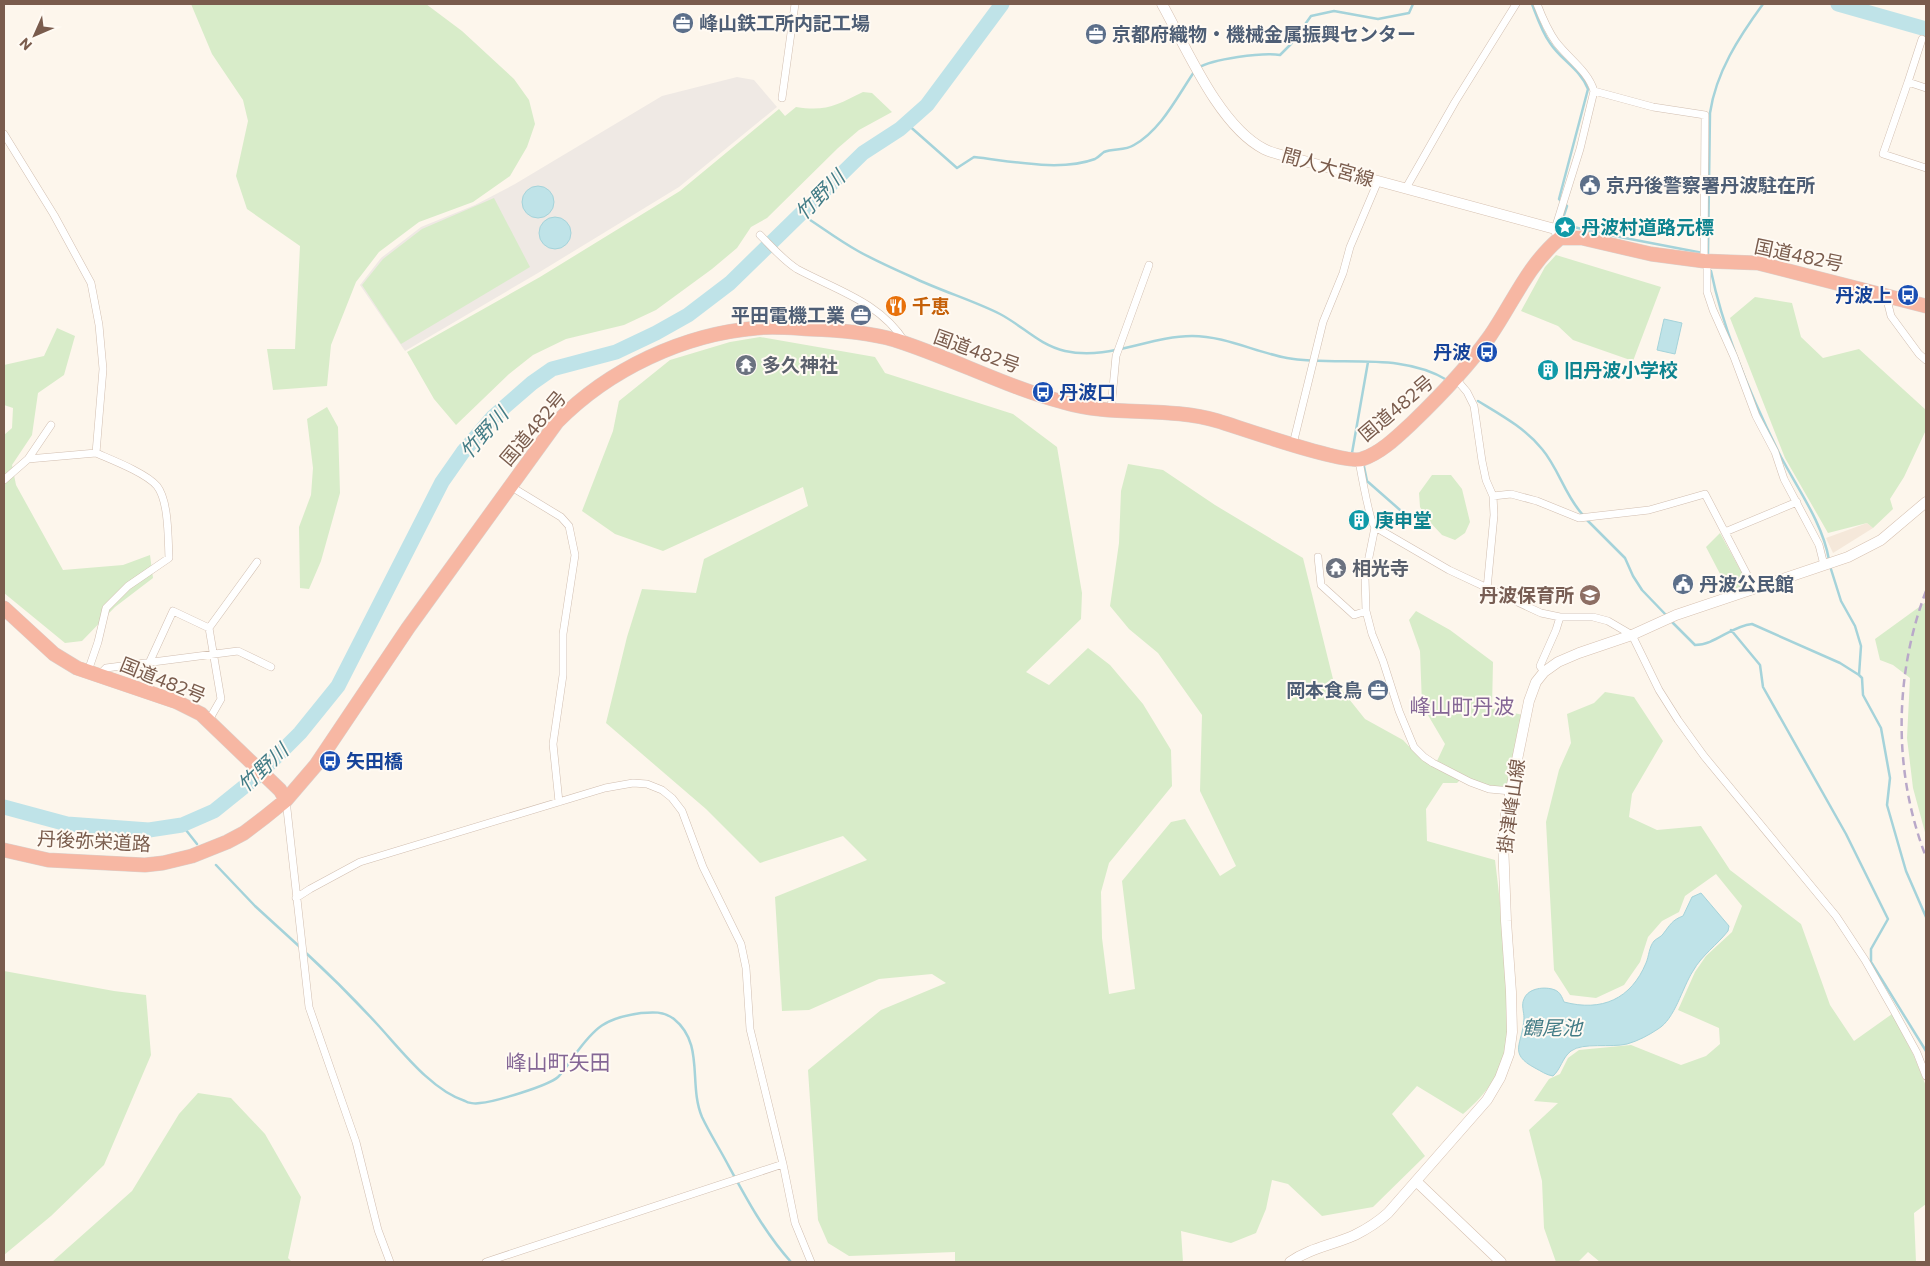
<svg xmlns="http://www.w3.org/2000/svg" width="1930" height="1266" font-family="Commissioner,'Noto Sans JP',sans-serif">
<rect width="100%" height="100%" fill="#fdf6ec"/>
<path fill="#f5e8da" d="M1867 523 1873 528 1833 553 1826 538Z"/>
<path fill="#efe9e4" d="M737 77 754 80 777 107 679 187 538 273 405 351 360 285 381 258 421 227 475 205 515 184 662 96Z"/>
<path fill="#d8ecc9" d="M191 4H426L462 31 514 79 529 100 535 124 527 147 510 176 473 202 419 222 379 252 356 282 331 345 327 386 273 390 267 349H295L300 246 247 209 236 176 248 121 243 100 212 54Z
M863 92 872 93 892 112 859 130 838 148 767 218 751 227 737 248 712 269 656 310 624 325 566 339 533 355 509 374 456 425 434 399 407 352 540 277 680 191 779 109 785 116 796 107C826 112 837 105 863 92Z
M494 198 530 267 401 344 362 285 383 259 422 229Z
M1556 255 1661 287 1633 361 1573 340 1558 326 1521 311 1545 267Z
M1755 297 1792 303 1801 337 1823 358 1859 349 1926 410V430L1904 477 1890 499 1893 509 1873 528 1867 523 1828 533 1785 458 1730 318Z
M57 328 75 336 64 375 38 393 32 435 12 465 16 485 63 570 123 565 150 555 153 578 115 607 82 641 65 643 4 593V435L12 428 13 408 4 405V365L44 356Z
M760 337 875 357 885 373 1013 414 1057 447 1082 593 1081 619 1026 672 1049 685 1088 648 1110 665 1143 704 1171 750 1172 786 1109 863 1101 892 1102 938 1109 994 1135 989 1122 881 1171 822 1185 819 1220 876 1236 866 1200 791 1202 715 1158 653 1129 629 1110 606 1119 543 1121 491 1128 464 1163 470 1215 505 1303 558 1333 679 1365 719 1403 740 1422 760 1460 780 1457 783H1443L1426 809 1427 841 1495 860C1501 910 1507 960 1507 1010 1507 1024 1508 1039 1505 1052 1497 1080 1484 1096 1463 1114L1417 1086 1392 1114 1425 1156 1373 1207 1322 1216 1288 1184 1272 1180 1266 1209 1256 1233 1231 1243 1181 1231 1183 1262H955V1252L849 1256 828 1243 818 1220 808 1070 881 1010 946 983 932 974 879 979 809 1010 782 1011 775 897 867 860 843 836 760 863 706 809 606 723 627 637 642 589 696 593 704 559 808 506 803 487 663 551 615 534 582 511 613 431 619 401 670 360 730 342Z
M327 407 338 427 340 493 321 561 309 589 300 588 299 527 311 495 313 468 307 419Z
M1432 475H1451L1462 489 1470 522 1465 533 1455 540 1442 535 1428 520 1420 507 1419 493Z
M1720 533 1748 584 1729 591 1706 547Z
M1926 602V836L1913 788 1907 738 1910 678 1893 665 1880 660 1875 639Z
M1416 611 1450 630 1493 662 1492 708 1523 715 1509 783C1493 796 1454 770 1437 761L1445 744 1422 705 1420 651 1409 620Z
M1605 692 1634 697 1663 741 1632 794 1629 817 1657 830 1701 826 1730 870 1801 924 1830 1005 1854 1041 1892 1014 1913 1054 1926 1086V1204L1914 1213 1916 1262H1600L1588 1252 1578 1262H1556L1544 1228 1542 1181 1529 1130 1558 1103 1534 1101 1549 1079 1560 1074 1568 1058 1579 1050 1631 1045 1681 1065 1706 1056 1720 1044 1719 1028 1678 1010 1695 972 1706 956 1732 932 1742 906 1716 874 1685 896 1679 912 1662 921 1648 937 1640 962 1624 985 1596 998 1570 995 1554 970 1546 822 1559 770 1571 743 1567 714 1594 703Z
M4 971 114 991 146 995 151 1055 104 1165 51 1216 4 1255Z
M198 1093 231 1098 265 1134 301 1197 288 1258 292 1262H52L132 1191 179 1114Z"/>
<path fill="#bfe3e8" stroke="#a5d3da" d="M522 202a16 16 0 1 1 32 0a16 16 0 1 1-32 0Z
M539 233a16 16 0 1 1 32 0a16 16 0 1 1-32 0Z
M1664 319 1682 323 1675 354 1657 350Z
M1701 893 1729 926 1728 931C1717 945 1702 955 1693 971 1682 988 1675 1019 1658 1029 1649 1035 1638 1041 1627 1044 1611 1048 1583 1042 1571 1051 1562 1058 1561 1069 1553 1076 1546 1075 1541 1071 1535 1068 1507 1053 1523 1044 1524 1018 1524 1012 1521 1005 1524 999 1528 988 1545 986 1555 990 1560 992 1562 997 1564 1002 1602 1012 1631 999 1646 963 1649 956 1649 947 1654 941 1657 938 1661 937 1663 934 1670 925 1672 920 1683 916L1692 897Z"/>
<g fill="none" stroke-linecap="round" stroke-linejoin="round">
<path stroke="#a5d3da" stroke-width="2.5" d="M1532 4C1537 17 1542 32 1550 43 1561 60 1581 70 1588 89L1559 199 1567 206 1561 224 1599 233 1708 254 1710 113C1716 72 1739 37 1763 4
M1198 68C1212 59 1263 52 1280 55L1291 44 1311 16 1334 11 1378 19 1409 13 1413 4
M906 123 957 168 974 157C1011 161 1060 172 1095 159 1099 157 1101 154 1104 152 1113 148 1125 151 1134 145 1161 130 1177 97 1194 72
M801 214C820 226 838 240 858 251 876 261 894 269 912 277 941 291 972 300 1000 314 1023 326 1039 345 1065 351 1108 361 1149 336 1192 336 1225 336 1255 352 1287 358 1338 367 1400 351 1447 380
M1711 271C1724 334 1752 399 1781 457 1798 489 1823 524 1829 560
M1478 401C1501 415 1525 428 1542 449 1559 469 1565 496 1583 515
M1352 453 1368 362
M1363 462 1367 481 1400 510
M1586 519 1625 558 1633 576 1642 590 1667 616
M1830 566 1841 601 1855 626 1861 646 1859 675 1862 678 1863 695 1881 728 1890 778 1887 805 1906 871 1926 917
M1670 620 1695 645C1715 645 1731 626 1752 624L1840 663 1859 675
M1731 630 1760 665 1763 687 1846 834 1888 919 1871 949V962L1926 1051
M182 825 197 844
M216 865 255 906 301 948
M305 952C330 975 354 999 377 1024 401 1050 431 1090 465 1101 468 1103 475 1104 480 1103 494 1102 548 1086 558 1077 564 1071 569 1063 574 1056 595 1027 605 1018 641 1013 652 1012 664 1011 674 1019 705 1044 688 1084 702 1117 709 1132 718 1146 726 1161 745 1196 764 1232 791 1262"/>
<path stroke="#bfe3e8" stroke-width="15" d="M1838 4 1926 29
M4 807 67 824 149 830 182 825 214 811 255 778 300 733 338 686 442 482 463 452 493 417 532 383 552 369 616 352 656 333 688 315 730 283 863 153 900 129 927 105 1002 4"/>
<g stroke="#d1beb0" stroke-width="8">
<path id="street" d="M1537 4C1542 17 1548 31 1556 42 1569 59 1588 71 1594 91L1580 149 1555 229
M1908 82 1922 39
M1926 88 1908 82 1883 154 1926 168
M1594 91 1653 107 1705 115 1704 261
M782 98 795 4
M4 134 54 215 91 283 99 325 103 369 96 453C112 460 146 473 157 486 169 501 168 540 169 558L128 586 106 608 98 642 88 671
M1406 188 1455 102 1516 4
M760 235C772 247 783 260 797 269 836 290 880 302 905 342
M1707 261V292L1713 310 1734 357 1756 416 1775 452 1784 479 1819 545 1824 565
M1886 296 1891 316 1919 354 1926 360
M1456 379 1467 392 1474 406 1482 461 1486 480 1493 496 1494 515 1487 589
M1111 409 1116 356 1149 265
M1293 444 1323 322 1343 273 1350 247 1378 181
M28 459 51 425
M1359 461C1361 472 1370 523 1375 527L1449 570 1541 613 1560 617H1593L1608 621 1632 635 1659 690 1678 720 1704 756 1836 916 1865 960 1894 1011 1917 1053 1926 1076
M4 480 28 459 96 453
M510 486 561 517 569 526 575 555 563 634V675L553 744 559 802
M1493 496 1511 494 1537 501 1579 518 1649 510 1705 494 1754 588
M1375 527 1365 577 1366 611 1372 634 1383 661 1399 711 1414 747 1424 757 1433 763 1470 782 1489 789 1511 791
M1725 532 1797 502
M1318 557 1321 585 1354 615 1366 611
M150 661 173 611 209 628
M1544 672 1540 666 1556 630 1560 617
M99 675 106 668 238 651 271 667
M209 720 221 699 209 628 257 562
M286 800 309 1007 356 1142 378 1230 390 1262
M296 898 310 889 360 862 605 788 633 783 647 784 662 790 672 798 682 811 703 867 741 944 746 968 750 1029 783 1164 795 1223 811 1262
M486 1262 783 1164"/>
</g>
<g stroke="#d6c0b0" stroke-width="11">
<path id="secondary" d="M1162 4C1186 47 1219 126 1264 149 1274 154 1286 156 1297 159L1555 229 1560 238
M1416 1181 1501 1262
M1290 1262C1310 1248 1333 1245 1355 1235 1367 1229 1378 1222 1388 1213L1487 1100 1500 1078 1509 1054 1512 1032 1511 992 1506 921 1503 841 1506 814 1529 701 1536 682 1544 672 1558 662 1579 653 1632 635 1676 615 1848 557 1881 540 1926 502"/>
</g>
<g stroke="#dad1cd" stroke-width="15">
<path id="highway" d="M4 608 54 654 77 668 177 702 201 714 280 790 286 800
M4 850 48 860 145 865 163 863 192 856 227 842 244 833 265 817 286 800 316 765 408 628 557 422C609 369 684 334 757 328 774 326 792 328 809 329 838 330 867 332 895 340 952 358 1006 387 1063 402 1113 417 1167 406 1218 421 1241 428 1346 465 1362 459 1381 453 1398 436 1413 422 1441 395 1467 368 1490 336 1514 301 1527 266 1560 238H1582L1651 254 1704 261 1758 263 1926 306"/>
</g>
<use href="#street" stroke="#fff" stroke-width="7"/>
<use href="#secondary" stroke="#fff" stroke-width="10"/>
<use href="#highway" stroke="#f7b7a3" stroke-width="14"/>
<path stroke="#b9a8c9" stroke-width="2.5" stroke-dasharray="8 5" stroke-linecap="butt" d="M1926 591C1894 676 1893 772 1926 857"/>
</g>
<defs>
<g id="office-disc" transform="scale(1.125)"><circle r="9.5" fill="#5c6f8a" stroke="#fffaf3"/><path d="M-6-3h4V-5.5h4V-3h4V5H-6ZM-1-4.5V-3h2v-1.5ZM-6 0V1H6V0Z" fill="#fff"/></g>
<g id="civic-disc" transform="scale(1.125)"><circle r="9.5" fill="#5c6f8a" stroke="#fffaf3"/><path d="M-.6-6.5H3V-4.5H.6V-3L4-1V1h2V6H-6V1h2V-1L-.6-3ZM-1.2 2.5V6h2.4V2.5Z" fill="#fff"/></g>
<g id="sight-disc" transform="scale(1.125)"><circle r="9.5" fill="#0f9aa8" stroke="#fffaf3"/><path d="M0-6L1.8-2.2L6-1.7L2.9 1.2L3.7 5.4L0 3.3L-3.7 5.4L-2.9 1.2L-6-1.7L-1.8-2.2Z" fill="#fff"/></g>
<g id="bus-disc" transform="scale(1.125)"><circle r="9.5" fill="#1a4fb4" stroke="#fffaf3"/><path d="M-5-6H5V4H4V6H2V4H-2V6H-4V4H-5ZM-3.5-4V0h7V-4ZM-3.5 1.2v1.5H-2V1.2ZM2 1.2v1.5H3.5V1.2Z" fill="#fff"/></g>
<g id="restaurant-disc" transform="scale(1.125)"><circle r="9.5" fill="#e8710a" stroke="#fffaf3"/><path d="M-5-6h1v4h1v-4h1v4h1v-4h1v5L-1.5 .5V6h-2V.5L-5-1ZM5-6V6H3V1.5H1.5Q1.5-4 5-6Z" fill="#fff"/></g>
<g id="temple-disc" transform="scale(1.125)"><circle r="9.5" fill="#6b7280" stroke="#fffaf3"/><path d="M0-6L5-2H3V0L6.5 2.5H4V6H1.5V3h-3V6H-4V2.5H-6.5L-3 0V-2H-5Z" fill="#fff"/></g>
<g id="building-disc" transform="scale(1.125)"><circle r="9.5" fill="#0f9aa8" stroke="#fffaf3"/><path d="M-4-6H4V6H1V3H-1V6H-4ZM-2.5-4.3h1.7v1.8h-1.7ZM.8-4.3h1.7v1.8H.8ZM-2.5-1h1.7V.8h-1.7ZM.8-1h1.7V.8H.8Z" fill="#fff"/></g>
<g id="school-disc" transform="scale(1.125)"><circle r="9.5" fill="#8d6e63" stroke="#fffaf3"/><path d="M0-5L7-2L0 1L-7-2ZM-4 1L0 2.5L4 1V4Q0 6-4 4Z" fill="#fff"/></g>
</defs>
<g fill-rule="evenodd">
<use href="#office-disc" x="683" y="23"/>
<use href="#office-disc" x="1096" y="34"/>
<use href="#civic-disc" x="1590" y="185"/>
<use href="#sight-disc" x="1565" y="227"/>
<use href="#bus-disc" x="1908" y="295"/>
<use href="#restaurant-disc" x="896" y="306"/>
<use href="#office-disc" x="861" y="315"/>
<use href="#bus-disc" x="1487" y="352"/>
<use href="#temple-disc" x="746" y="365"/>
<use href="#building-disc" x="1548" y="370"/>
<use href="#bus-disc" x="1043" y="392"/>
<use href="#building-disc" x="1359" y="520"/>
<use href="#temple-disc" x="1336" y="568"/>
<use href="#civic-disc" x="1683" y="584"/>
<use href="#school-disc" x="1590" y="595"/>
<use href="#office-disc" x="1378" y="690"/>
<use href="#bus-disc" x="330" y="761"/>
</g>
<g text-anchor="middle" stroke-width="4" stroke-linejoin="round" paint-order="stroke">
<g font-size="19" font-weight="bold" fill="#4e5e75" stroke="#fffaf3" text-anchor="start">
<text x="699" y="30">峰山鉄工所内記工場</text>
<text x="1112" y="41">京都府織物・機械金属振興センター</text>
<text x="1606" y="192">京丹後警察署丹波駐在所</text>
<text x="845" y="322" text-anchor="end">平田電機工業</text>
<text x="1699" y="591">丹波公民館</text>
<text x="1362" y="697" text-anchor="end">岡本食鳥</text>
</g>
<g font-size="19" fill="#7a5c4d" stroke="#fffaf3">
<text transform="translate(1328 167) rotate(16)" y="7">間人大宮線</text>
<text transform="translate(1799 255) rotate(12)" y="7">国道482号</text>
<text transform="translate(977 351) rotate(20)" y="7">国道482号</text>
<text transform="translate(1396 408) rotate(-40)" y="7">国道482号</text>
<text transform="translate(533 428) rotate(-50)" y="7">国道482号</text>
<text transform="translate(163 680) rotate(22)" y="7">国道482号</text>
<text transform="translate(1511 806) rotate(-82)" y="7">掛津峰山線</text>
<text transform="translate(94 841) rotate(3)" y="7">丹後弥栄道路</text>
</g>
<g font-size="19" font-weight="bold" fill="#0d838f" stroke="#fffaf3" text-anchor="start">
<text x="1581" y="234">丹波村道路元標</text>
<text x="1564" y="377">旧丹波小学校</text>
<text x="1375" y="527">庚申堂</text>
</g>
<g font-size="19" font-weight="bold" fill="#164399" stroke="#fffaf3" text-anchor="end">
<text x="1892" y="302">丹波上</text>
<text x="1471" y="359">丹波</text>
<text x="1059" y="399" text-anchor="start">丹波口</text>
<text x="346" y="768" text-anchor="start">矢田橋</text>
</g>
<g font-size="19" font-weight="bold" fill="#c56008" stroke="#fffaf3" text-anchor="start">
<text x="912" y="313">千恵</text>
</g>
<g font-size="19" font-weight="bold" fill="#5b616d" stroke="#fffaf3" text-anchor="start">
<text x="762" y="372">多久神社</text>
<text x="1352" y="575">相光寺</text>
</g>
<g font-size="19" font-weight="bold" fill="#785e54" stroke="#fffaf3" text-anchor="end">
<text x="1574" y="602">丹波保育所</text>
</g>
<g font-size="20" font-style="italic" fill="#437c86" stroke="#fffaf3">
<text transform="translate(820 195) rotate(-45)" y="7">竹野川</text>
<text transform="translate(484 433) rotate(-48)" y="7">竹野川</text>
<text transform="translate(263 768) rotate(-43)" y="7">竹野川</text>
<text x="1552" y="1035">鶴尾池</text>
</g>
<g font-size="21" fill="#846695" stroke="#fffaf3">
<text x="1462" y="714">峰山町丹波</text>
<text x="558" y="1070">峰山町矢田</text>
</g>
</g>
<rect width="1930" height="1266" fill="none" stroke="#7a5c4d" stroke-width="10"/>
<g transform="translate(35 35) rotate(225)" stroke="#fffaf3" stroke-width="4" paint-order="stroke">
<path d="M0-4L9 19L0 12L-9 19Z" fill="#7a5c4d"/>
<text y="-8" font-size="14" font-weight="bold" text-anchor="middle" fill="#7a5c4d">N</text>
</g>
</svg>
